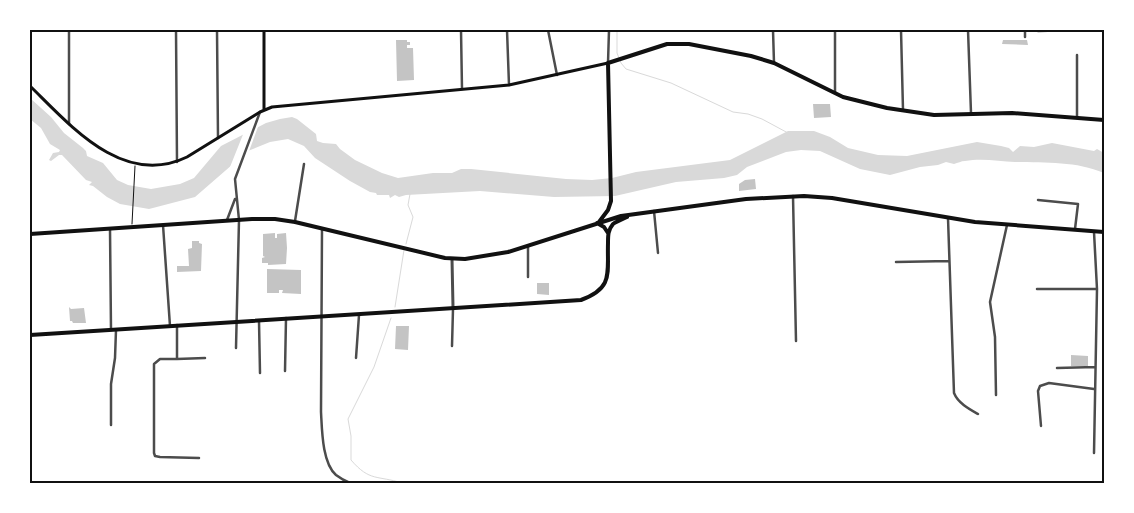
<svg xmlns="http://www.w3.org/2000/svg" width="1134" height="513" font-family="Overpass,sans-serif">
<rect width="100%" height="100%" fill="#fff"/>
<path fill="#d9d9d9" d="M30 98 51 117 64 133 83 148 86 151 87 156 103 163 117 180 128 185 151 189 180 184 194 178 221 146 266 123 280 119 292 117 297 119 316 134 317 141 323 143 336 144 340 149 355 160 382 173 398 178 433 173H452L461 169H471L566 179 592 180 612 178 636 172 730 160 788 131H814L830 137 848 148 878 155 907 156 977 142 1001 146 1009 148 1013 152 1020 146 1034 147 1052 143 1094 151 1097 149 1104 153V173C1076 161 1046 163 1015 162 999 161 981 158 965 161 961 161 958 163 954 164L946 162 938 165 920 167 890 175 860 169 820 151 801 150 786 152 747 167 737 175 724 178 676 182 615 196 554 197 480 191 406 195 399 197 395 195 390 198 389 195H377L376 193 370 192 350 181 315 158 304 146 288 139 270 142 248 151 195 197 149 209 120 204 107 197 93 186 89 185 92 182 86 180 62 155H59L51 161 49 160 53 153 59 152 60 150 50 144 41 128 30 119Z"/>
<path fill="#fff" d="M259 124 248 154 228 172 244 132Z"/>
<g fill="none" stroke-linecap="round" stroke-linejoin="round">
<path stroke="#d9d9d9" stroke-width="1" d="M617 30V53L621 63 626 69 671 83 733 112 748 114 762 119 788 133
M406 244 413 217 408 205 410 194
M395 307 404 250
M391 318 374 367 348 419 351 436V460C370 482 377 475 402 483"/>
</g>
<path fill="#c4c4c4" d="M396 40H407V42H410V45H407V48H413L414 80 397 81Z
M1015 40H1027L1028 45 1002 44 1003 40Z
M813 104H830L831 117 814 118Z
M755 179 756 189 739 191V184L745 180Z
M275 233V238H277V234L286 233 287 248 286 264 268 265V263H262V258L265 257 263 256V234Z
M192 241H199V243L202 244 201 271 177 272V266H189L188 249 192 248Z
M267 269 301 270V294L282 293 283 290H279V293H267Z
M537 283H549V295L537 294Z
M69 307 71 309 84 308 86 323H73L72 321H70Z
M396 326H409L408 350 395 349Z
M1071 355 1088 356V366H1071Z"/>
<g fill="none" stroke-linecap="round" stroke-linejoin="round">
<path stroke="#111" stroke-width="1" d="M132 224 135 166"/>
<path stroke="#4c4c4c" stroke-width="2.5" d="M69 30V124
M176 30 177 162
M217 30 218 138
M461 30 462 89
M507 30 509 85
M548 30 557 75
M773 30 774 63
M835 30V92
M901 30 903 110
M968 30 971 113
M1025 30V37
M1038 31 1078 30
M1077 55V118
M608 63 609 30
M793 196 796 341
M1038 200 1078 204 1075 229
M654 211 658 253
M948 218 954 393C958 403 969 409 978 414
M227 220 235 199
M295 221 304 164
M163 225 170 326
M110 229 111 330
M322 229 321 412C322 429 322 463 336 475 340 478 345 481 350 483
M1094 232 1097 289 1094 453
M528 246V277
M896 262 949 261
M1037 289H1097
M259 321 260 373
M177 325V359H160L154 364V453L155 456 160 457 199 458
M452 346 453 309
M236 348 239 220 235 179 260 112
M356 358 359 315
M177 359 205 358
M1057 368 1095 367
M285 371 286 318
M996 395 995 337 990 302 1007 225
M111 425V384L115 358 116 330
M1041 426 1038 391 1040 386 1049 383 1094 389"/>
<path stroke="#4c4c4c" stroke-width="3" d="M452 259 453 307"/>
<path stroke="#111" stroke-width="3" d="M264 30V109
M30 86C70 125 123 188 187 157L260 112 272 107 509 85 608 63"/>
<path stroke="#111" stroke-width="4" d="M599 222 608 210 611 201 608 63 667 44H689L751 56 774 63 843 97 887 108 934 115 1012 113 1104 120
M597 223 604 227 608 233
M30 234 252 219H275L295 222 445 258 465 259 508 252 621 216 746 199 804 196 832 198 975 222 1104 232
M30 335 581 300C614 288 607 273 608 243 608 235 608 230 613 224 617 221 623 219 627 217"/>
</g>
<rect width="1134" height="513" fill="none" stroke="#ffffff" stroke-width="62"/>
<rect x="31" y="31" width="1072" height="451" fill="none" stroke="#111" stroke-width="2"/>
</svg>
